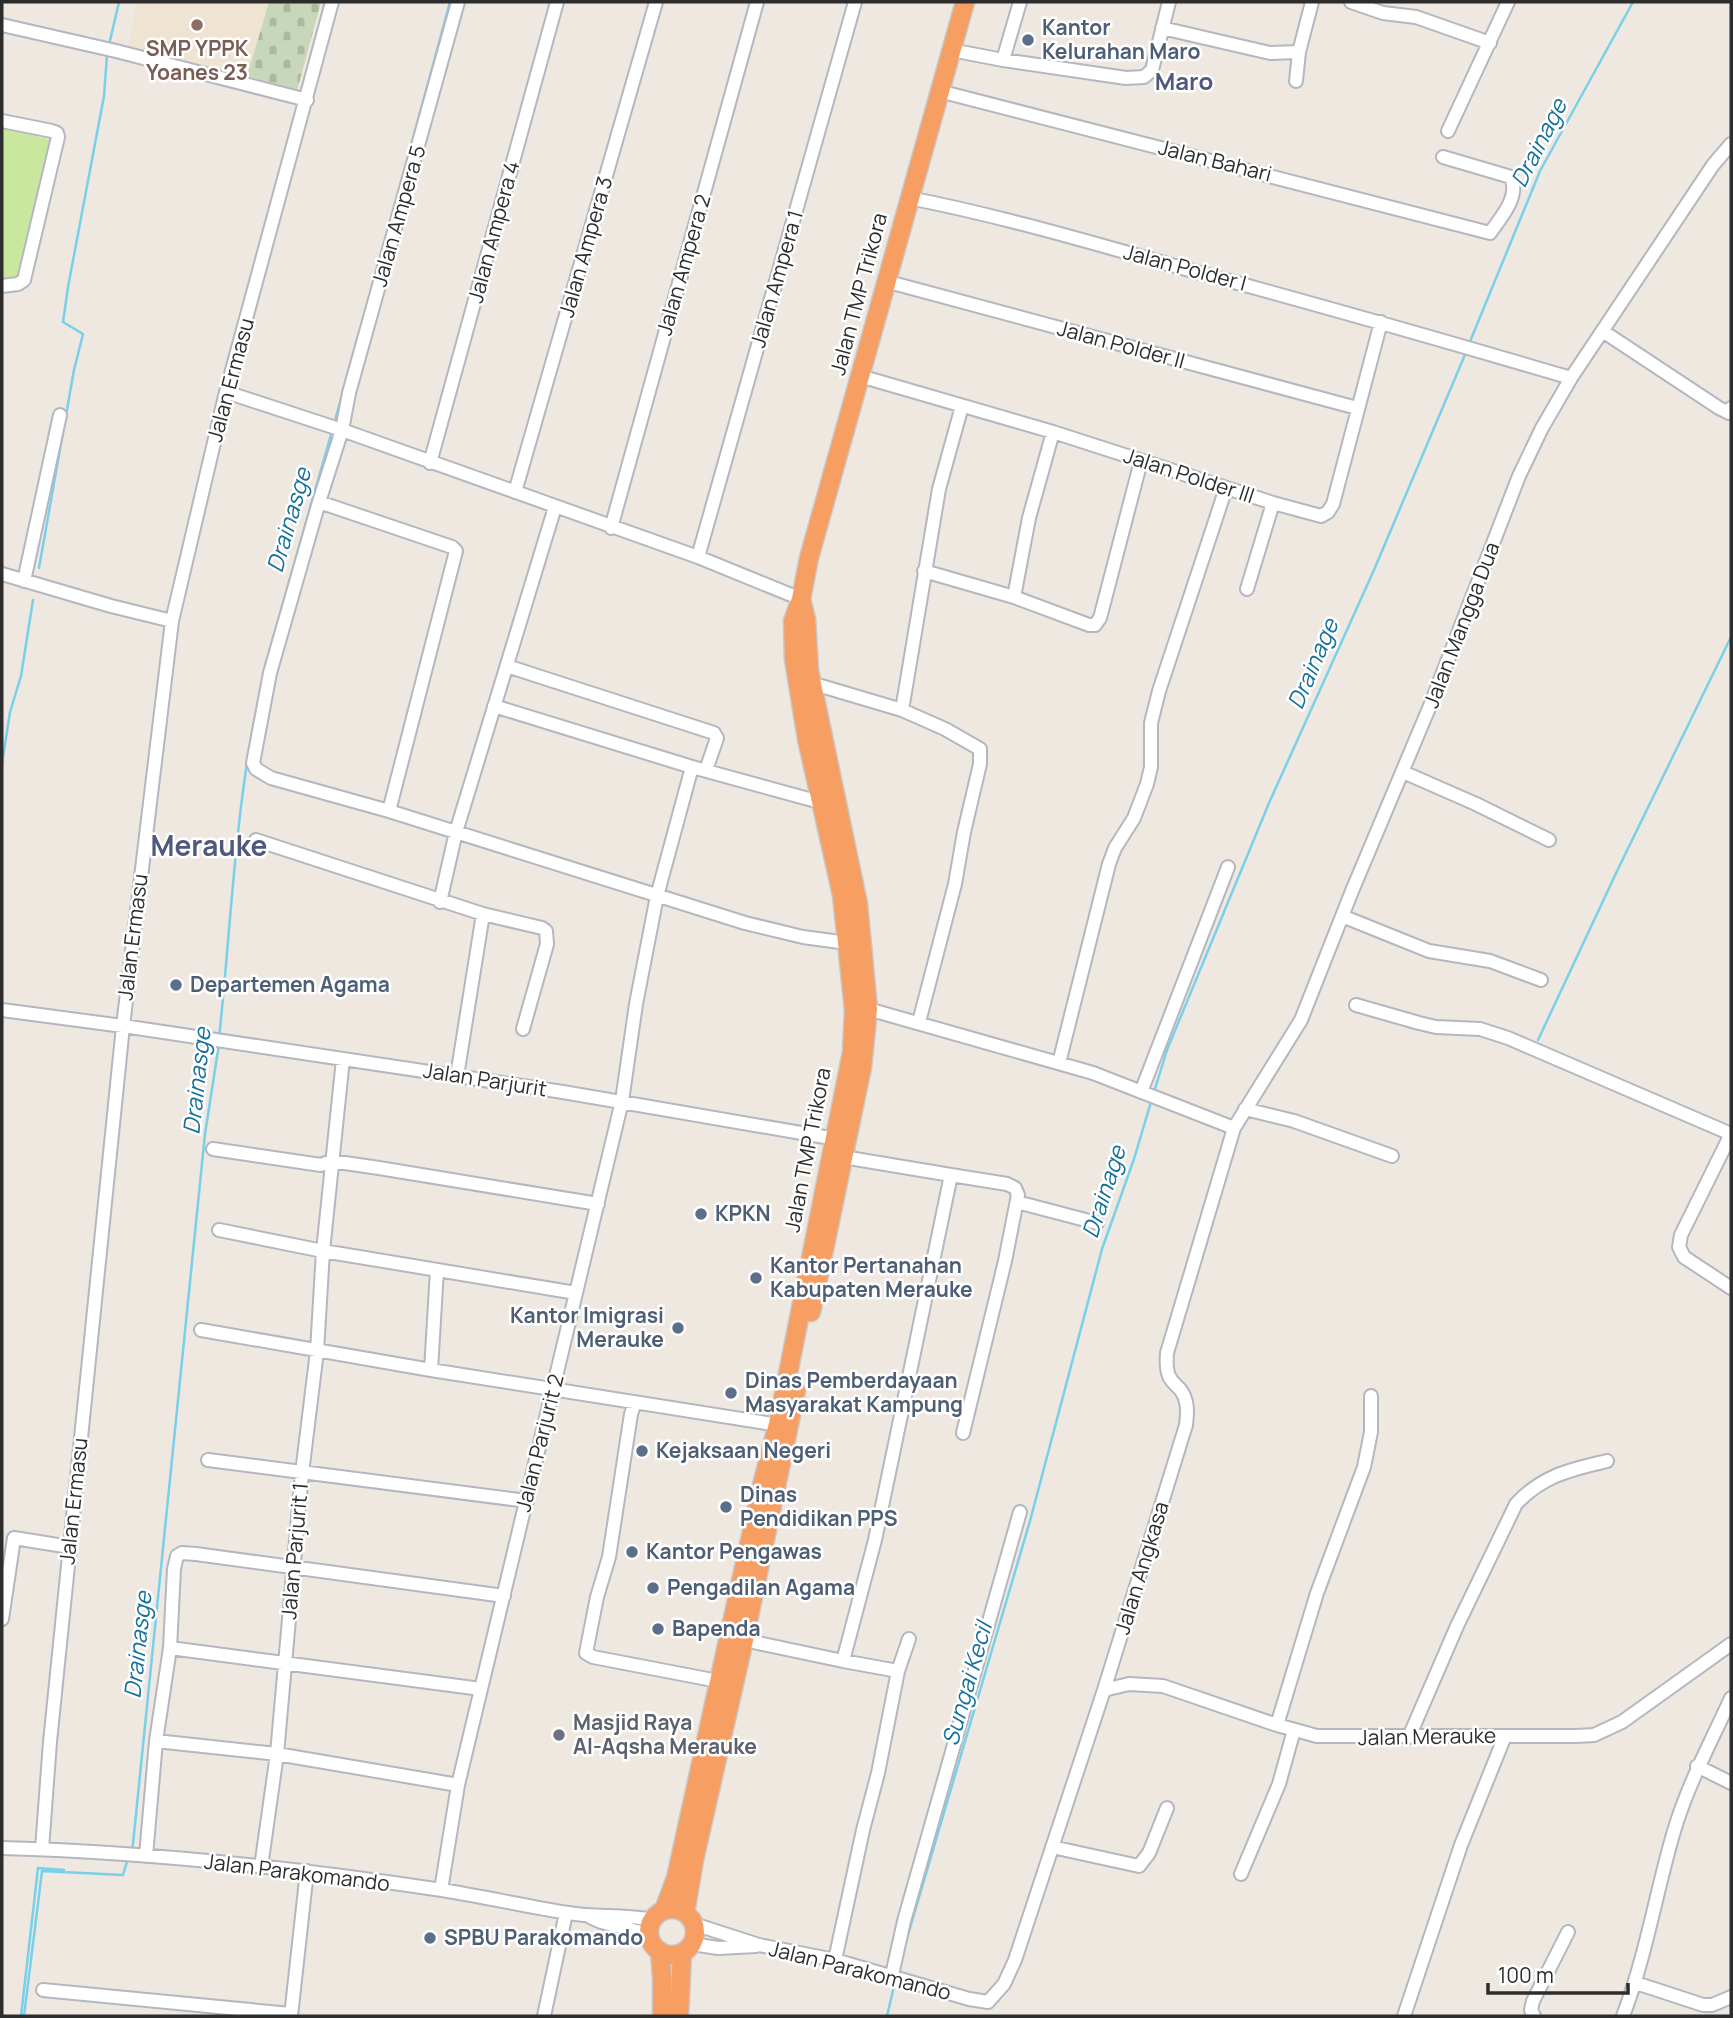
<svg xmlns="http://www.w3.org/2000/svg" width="1733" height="2018" font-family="Manrope,sans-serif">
<defs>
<pattern id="cemetery-stones" width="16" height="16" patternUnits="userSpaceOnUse" patternTransform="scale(1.75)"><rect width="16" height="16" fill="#c8d7b9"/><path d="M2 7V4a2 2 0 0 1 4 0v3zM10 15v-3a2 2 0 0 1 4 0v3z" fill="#acb99f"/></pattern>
</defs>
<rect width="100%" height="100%" fill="#eee8e1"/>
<path fill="#eee4d1" d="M137 2H269L247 76 128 49Z"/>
<path fill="url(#cemetery-stones)" d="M269 2H321L297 91 247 76Z"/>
<path fill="#cae89d" d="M2 128 52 140 20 278 2 281Z"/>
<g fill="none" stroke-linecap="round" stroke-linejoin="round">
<path stroke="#79d0ea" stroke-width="2.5" d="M109 45 119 2
M397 198 450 2
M1469 344 1540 171 1633 2
M334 424 359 333
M39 568 74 370 83 334 63 322 68 287 104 96 107 55
M266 663 332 431
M2 764 10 712 21 676 33 600
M219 1038C232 919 235 797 263 680
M1538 1040 1618 869 1731 637
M1154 1092 1167 1050 1269 803 1374 570 1467 350
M131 1852 133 1844 205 1134 219 1044
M902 1955 1030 1521 1102 1249 1134 1159 1151 1102
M21 2016 38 1868 64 1870
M24 2016 42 1871 123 1875 128 1858
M887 2016 895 1982"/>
<g stroke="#b4b7c0" stroke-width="16">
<path id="minor" d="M458 2 349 393 342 430 319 502 270 673 253 763 256 769 271 778 389 811 745 923 803 937 847 943
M1351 2 1383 13 1416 17 1490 43
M2 25 116 51 307 100
M1162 28 1270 53 1299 52 1312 2
M951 50 1003 60 1126 78 1144 77 1152 70 1169 2
M1003 60 1020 2
M1296 81 1299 52
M939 91 1490 233C1501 217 1520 197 1511 177L1443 157
M2 121 52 131 57 133 58 137 24 280 18 284 2 286
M1448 131 1508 2
M909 198C1002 216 1092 243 1182 268 1312 303 1442 340 1571 378
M885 281 1357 408
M1604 332 1719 408 1729 413 1731 408
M860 376 1053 432 1273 503 1321 516 1328 512 1333 504 1381 322
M226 392 342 430 698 557 801 599
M430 463 557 2
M515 492 656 2
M319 502 452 547 456 551 389 811
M611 528 757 2
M698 557 855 2
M924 571 1014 597 1089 625H1095L1100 618 1141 461
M2 574 111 606 172 621
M24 581 60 415
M1247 589 1273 503
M1014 597 1029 518 1053 432
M507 666 714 733 717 738 706 770
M811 683 902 710 945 729 980 749V764L964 832 955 884 919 1022
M494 706 692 767 827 804
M902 710 939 489 962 406
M1403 772 1476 804 1549 840
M256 840 483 914 457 1076
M440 902 456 832 555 507
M483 914 542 928 546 931 547 944 523 1029
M1342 916 1429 951 1490 961 1541 980
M1356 1005 1419 1023 1436 1027 1480 1029 1508 1038 1731 1134
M868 1009 1093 1073 1234 1128
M2 1010 123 1026 563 1092 842 1140
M343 1059 323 1251 317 1351 302 1473 277 1754 458 1785 441 1890
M1059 1063 1109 864 1115 848 1134 818 1147 784 1151 767V723L1159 691 1226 488
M1141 1092 1228 867
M1245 1109 1294 1121 1392 1156
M1731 1134 1681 1235 1679 1247 1684 1257 1731 1288
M213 1149 321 1165 331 1161 379 1168 598 1204
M843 1157 951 1175
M1017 1202 1097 1223
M219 1230 323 1251 576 1293
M201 1330 431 1370 785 1426
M431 1370 437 1270
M635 1402 631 1414 609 1557 597 1597 586 1653 593 1657 718 1681
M208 1460 527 1501
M2 1619 14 1538 70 1547
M744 1640 843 1661 875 1540 951 1175 1007 1184 1015 1188 1018 1195 1005 1261 963 1433
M170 1648 481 1689
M843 1661 898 1671
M1104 1690 1129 1684 1163 1686 1277 1725 1317 1736H1576L1594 1735 1622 1722 1731 1644
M1277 1725 1317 1593 1364 1467 1371 1432V1396
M1409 1737 1457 1626 1516 1504C1543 1475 1570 1470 1607 1461
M156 1741 277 1754 261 1867
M1697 1766 1731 1783
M458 1785 622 1101 636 1004 657 896 692 767
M1052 1847 1139 1866 1149 1853 1167 1808
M2 1848C149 1852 296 1868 442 1890 484 1897 526 1906 568 1913 596 1918 624 1914 652 1920
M42 1849 50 1742 123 1026 172 621 225 396 332 2
M146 1856 156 1741 170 1648 174 1569 177 1556 182 1553 196 1554 504 1596
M1241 1874 1279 1784 1294 1730
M590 1917 601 1922 649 1934
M694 1924 759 1945 835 1960 969 1999 988 2002
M692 1944 718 1948 756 1946
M835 1960 863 1830 878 1773 898 1671 909 1639
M892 1975 904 1921 1020 1512
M1636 1983 1703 2005H1712L1731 1997
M43 1990 291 2014
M988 2002 1004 1984 1015 1960 1104 1690 1186 1425C1187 1417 1188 1409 1186 1402 1181 1379 1164 1390 1167 1353L1234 1128 1301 1020 1352 891 1432 701 1519 476 1542 428 1571 378 1713 165 1731 144
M291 2016 307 1871
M544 2016 566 1913
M1404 2016 1461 1845 1505 1736
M1534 2016 1531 2010 1533 2001 1568 1932
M1623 2016C1646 1956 1656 1892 1674 1831 1688 1784 1711 1742 1731 1698"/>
</g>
<g stroke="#c8c8c8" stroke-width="21">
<path id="highway" d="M801 599 806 619 809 670 858 904 868 1009 862 1067 811 1312
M649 1932a23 23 0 1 1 46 0a23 23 0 1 1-46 0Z
M664 1910 676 1878 763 1481 778 1424 852 1052 854 1010 842 895 807 739 794 659 793 621 801 599 809 558 965 2
M685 1913 694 1860 744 1640 796 1391
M660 1951 662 1978V2016
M679 2016 682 1953"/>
</g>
<use href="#minor" stroke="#fff" stroke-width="12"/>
<use href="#highway" stroke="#f79e62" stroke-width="18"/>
</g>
<circle fill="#8d6e63" stroke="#fff" stroke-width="2.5" cx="197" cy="25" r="7"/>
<g fill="#5c6f8a" stroke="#fff" stroke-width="2.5">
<circle cx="1028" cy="40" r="7"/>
<circle cx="176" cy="985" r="7"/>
<circle cx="701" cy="1214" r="7"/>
<circle cx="756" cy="1278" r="7"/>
<circle cx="678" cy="1328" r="7"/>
<circle cx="731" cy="1393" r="7"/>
<circle cx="642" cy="1451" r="7"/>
<circle cx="726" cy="1507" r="7"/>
<circle cx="632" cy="1552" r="7"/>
<circle cx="653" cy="1588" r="7"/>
<circle cx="658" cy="1629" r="7"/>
<circle cx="430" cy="1938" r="7"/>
</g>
<circle fill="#6b7280" stroke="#fff" stroke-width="2.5" cx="559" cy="1735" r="7"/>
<g text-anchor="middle" stroke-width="5" stroke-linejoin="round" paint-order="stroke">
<g font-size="21" font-weight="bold" fill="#4e5e75" stroke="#fff" text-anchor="start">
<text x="1042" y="35">Kantor<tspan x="1042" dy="24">Kelurahan Maro</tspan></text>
<text x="190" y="992">Departemen Agama</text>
<text x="715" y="1221">KPKN</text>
<text x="770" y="1273">Kantor Pertanahan<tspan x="770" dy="24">Kabupaten Merauke</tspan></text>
<text x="664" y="1323" text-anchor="end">Kantor Imigrasi<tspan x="664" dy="24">Merauke</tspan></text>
<text x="745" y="1388">Dinas Pemberdayaan<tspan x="745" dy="24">Masyarakat Kampung</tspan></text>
<text x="656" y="1458">Kejaksaan Negeri</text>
<text x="740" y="1502">Dinas<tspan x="740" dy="24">Pendidikan PPS</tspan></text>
<text x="646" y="1559">Kantor Pengawas</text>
<text x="667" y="1595">Pengadilan Agama</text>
<text x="672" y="1636">Bapenda</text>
<text x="444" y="1945">SPBU Parakomando</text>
</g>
<g font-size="21" font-weight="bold" fill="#785e54" stroke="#fff">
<text x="197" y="56">SMP YPPK<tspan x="197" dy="24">Yoanes 23</tspan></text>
</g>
<g font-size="21" fill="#2d2d2d" stroke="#fff">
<text transform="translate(1215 161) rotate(14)" y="7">Jalan Bahari</text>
<text transform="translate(399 216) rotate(-74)" y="7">Jalan Ampera 5</text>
<text transform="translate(494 232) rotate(-75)" y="7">Jalan Ampera 4</text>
<text transform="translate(586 247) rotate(-74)" y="7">Jalan Ampera 3</text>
<text transform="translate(684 265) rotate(-74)" y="7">Jalan Ampera 2</text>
<text transform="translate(1185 268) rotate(15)" y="7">Jalan Polder I</text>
<text transform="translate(777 279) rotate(-74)" y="7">Jalan Ampera 1</text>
<text transform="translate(859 294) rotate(-75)" y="7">Jalan TMP Trikora</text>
<text transform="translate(1121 345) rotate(15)" y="7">Jalan Polder II</text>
<text transform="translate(231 380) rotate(-75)" y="7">Jalan Ermasu</text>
<text transform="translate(1189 476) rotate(18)" y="7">Jalan Polder III</text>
<text transform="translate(1462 625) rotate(-69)" y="7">Jalan Mangga Dua</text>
<text transform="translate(133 937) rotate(-83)" y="7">Jalan Ermasu</text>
<text transform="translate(485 1080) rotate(9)" y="7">Jalan Parjurit</text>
<text transform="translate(808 1150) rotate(-79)" y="7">Jalan TMP Trikora</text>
<text transform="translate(540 1443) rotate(-76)" y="7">Jalan Parjurit 2</text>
<text transform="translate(74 1501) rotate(-84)" y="7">Jalan Ermasu</text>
<text transform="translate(295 1551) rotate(-85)" y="7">Jalan Parjurit 1</text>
<text transform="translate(1142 1568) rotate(-73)" y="7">Jalan Angkasa</text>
<text transform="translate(1427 1737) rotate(-1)" y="7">Jalan Merauke</text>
<text transform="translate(297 1873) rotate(7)" y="7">Jalan Parakomando</text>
<text transform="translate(860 1971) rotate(14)" y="7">Jalan Parakomando</text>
</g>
<g font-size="21" font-weight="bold" fill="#5b616d" stroke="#fff" text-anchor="start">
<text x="573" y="1730">Masjid Raya<tspan x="573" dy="24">Al-Aqsha Merauke</tspan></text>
</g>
<g font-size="23" font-style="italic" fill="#14719b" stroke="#fff">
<text transform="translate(1539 143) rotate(-63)" y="8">Drainage</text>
<text transform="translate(289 520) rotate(-74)" y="8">Drainasge</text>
<text transform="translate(1313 664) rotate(-67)" y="8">Drainage</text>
<text transform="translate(197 1081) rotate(-84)" y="8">Drainasge</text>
<text transform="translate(1104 1192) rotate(-72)" y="8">Drainage</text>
<text transform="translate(138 1645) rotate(-84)" y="8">Drainasge</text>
<text transform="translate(967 1684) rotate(-74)" y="8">Sungai Kecil</text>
</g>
<g font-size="24" font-weight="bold" fill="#4f587d" stroke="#fff">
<text x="1184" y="90">Maro</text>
</g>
<g font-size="28" font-weight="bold" fill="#4f587d" stroke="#fff">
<text x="209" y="856">Merauke</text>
</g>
</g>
<rect width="1733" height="2018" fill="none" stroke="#2d2d2d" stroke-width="7"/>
<path d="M1488 1983v10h140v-10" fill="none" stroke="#2d2d2d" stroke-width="3.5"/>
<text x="1498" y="1983" font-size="21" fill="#2d2d2d" stroke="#ffffff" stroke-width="5" paint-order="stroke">100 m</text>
</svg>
